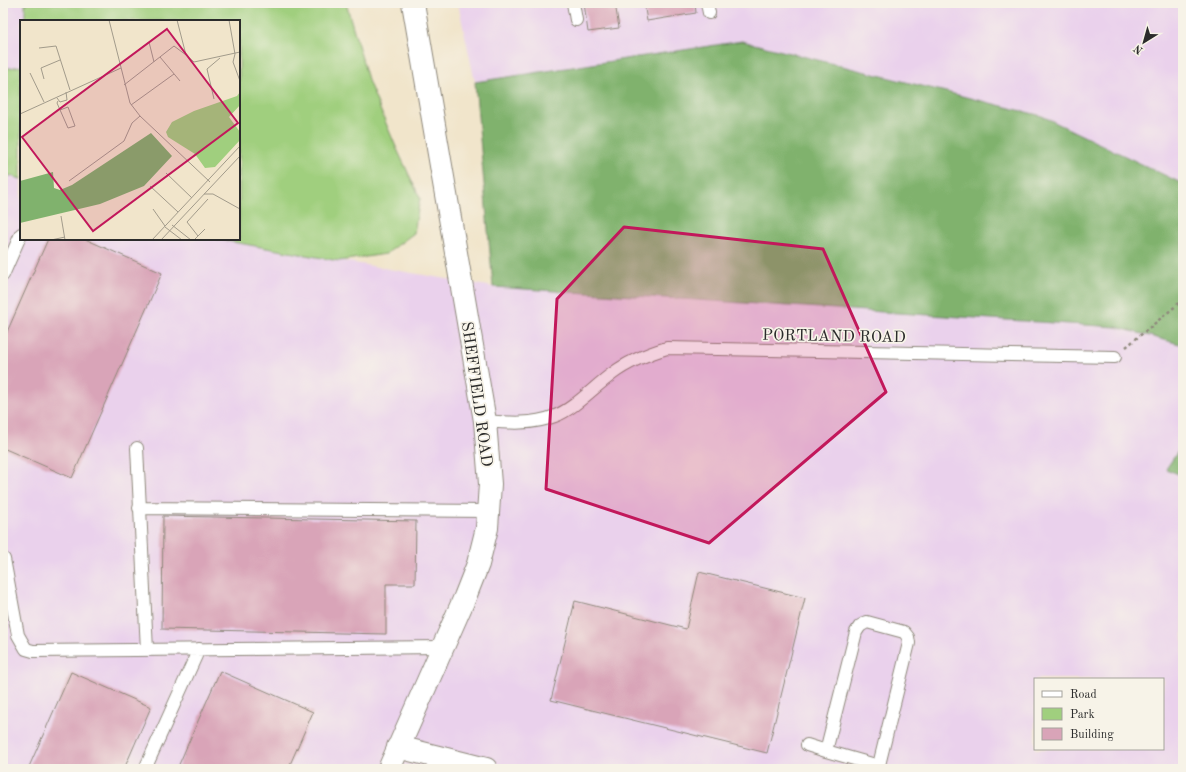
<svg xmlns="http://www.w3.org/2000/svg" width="1186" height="772" font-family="'Old Standard TT',serif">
<rect width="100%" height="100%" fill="#f7f3e8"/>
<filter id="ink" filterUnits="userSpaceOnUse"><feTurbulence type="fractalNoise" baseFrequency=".025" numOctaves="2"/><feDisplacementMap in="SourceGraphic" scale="8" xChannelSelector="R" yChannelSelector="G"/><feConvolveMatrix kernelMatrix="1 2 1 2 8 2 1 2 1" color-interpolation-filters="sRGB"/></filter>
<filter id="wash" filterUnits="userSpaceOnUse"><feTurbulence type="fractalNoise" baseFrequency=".012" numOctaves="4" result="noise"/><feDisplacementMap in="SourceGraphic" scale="16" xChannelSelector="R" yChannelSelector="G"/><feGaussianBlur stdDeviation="0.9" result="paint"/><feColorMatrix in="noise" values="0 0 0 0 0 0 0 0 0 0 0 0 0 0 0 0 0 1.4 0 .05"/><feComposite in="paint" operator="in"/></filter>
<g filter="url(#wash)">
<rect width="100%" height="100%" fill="#f1e5cb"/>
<path fill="#ead1ec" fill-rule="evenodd" d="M3 3H25V21H21V239H216L493 287 1116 327 1183 345V444L1167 469 1183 476V769H3ZM1035 679H1163V749H1035Z
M458 3H1183V184L1042 116 742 41 475 82Z"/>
<path fill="#a0cf7e" stroke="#667d54" d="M25 3H346L369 83 396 147 420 198 414 233 386 254 339 261 216 239H239V21H25Z
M21 66V179L3 174V69Z"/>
<path fill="#80b26d" stroke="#566e4c" d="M742 41 1042 116 1183 184V345L1116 327 493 287 475 82Z
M1183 444V476L1166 469Z"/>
<g id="blocks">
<path fill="#d9a4b8" d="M584 3H615L619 28 588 32Z
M644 3H695L696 13 647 21Z
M48 239H85L162 273 72 478 3 448V341Z
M163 516 416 521 415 584H386V634L162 629Z
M699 572 805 598 767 753 551 700 575 601 686 629Z
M220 671 313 712 288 769H177Z
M71 672 151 707 124 769H28Z"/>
</g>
</g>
<g filter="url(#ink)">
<use href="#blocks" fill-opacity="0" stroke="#8e887b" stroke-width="1"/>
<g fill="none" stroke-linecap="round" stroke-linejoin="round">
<g stroke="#8e887b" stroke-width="14">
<path id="lane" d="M573 3 576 20
M707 3 709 13
M3 275 21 234
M485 421C509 423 532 425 555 416 574 409 595 386 612 374 629 361 647 354 667 348L1115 357
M137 448 147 650
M139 508 488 511
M4 559 18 635 26 649 33 651 443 647
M807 745 826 751
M145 769 199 649
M878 769 909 643 908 637 904 632 867 622 860 626 856 632 826 751 879 766"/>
</g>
<g stroke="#8e887b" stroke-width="24">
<path id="street" d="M398 747 486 769
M389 769 465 597 478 564 487 528 490 484 485 421 413 3"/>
</g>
<path stroke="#8e887b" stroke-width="2.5" stroke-dasharray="3 3" stroke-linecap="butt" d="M1126 347 1183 300"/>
<use href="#lane" stroke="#fff" stroke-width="12"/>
<use href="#street" stroke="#fff" stroke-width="22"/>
</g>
</g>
<path fill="#c2185b" fill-opacity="0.2" stroke="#c2185b" stroke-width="3" stroke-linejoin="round" d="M624 227 823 249 886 392 709 543 546 489 557 299Z"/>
<g text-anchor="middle" stroke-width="3.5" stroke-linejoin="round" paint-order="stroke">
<g font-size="16" fill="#2b2b2b" stroke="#f7f3e8">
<text transform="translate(834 335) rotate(1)" y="6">PORTLAND ROAD</text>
<text transform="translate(478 394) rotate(82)" y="6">SHEFFIELD ROAD</text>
</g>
</g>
<g transform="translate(20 20)">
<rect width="220" height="220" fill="#f1e5cb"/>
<path d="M220 72V85L209 97 220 112V120L195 147 185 148 175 134 148 117 146 112 152 102 174 91 217 76Z" fill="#a0cf7e"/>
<path d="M131 113 152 136 124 166 80 184 0 203V161L33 152 34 168 40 170 52 165Z" fill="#80b26d"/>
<path fill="none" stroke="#a29b8b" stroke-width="1" d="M89 0 110 83 120 96 190 162M157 0 166 35 174 42 220 32M209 0 215 34 213 42 220 61M129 22 134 42M19 28 36 26 50 70M140 37 160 61M10 53 24 82M24 59 21 48 40 40M104 65 154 26 166 35M37 78 40 82 47 80 46 72M194 79 187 49 200 38M38 81 37 83 48 108 55 106 48 87 40 90M111 85 154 54M0 94 101 48M146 153 172 178M49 161 104 121 112 103 120 96M130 166 158 192M184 174H193L220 189M133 189 145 206M41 196 45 220M152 205 171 220M145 207 162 220M178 216 167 202 188 179M31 220 45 217M132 220 220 126M141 220 220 136M174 220 185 209"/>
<path fill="#c2185b" fill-opacity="0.15" stroke="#c2185b" stroke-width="2" d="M147 9 218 103 73 211 2 117Z"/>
<rect width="220" height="220" fill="none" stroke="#2b2b2b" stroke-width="2"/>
</g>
<rect width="1186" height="772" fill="none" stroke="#f7f3e8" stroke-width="16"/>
<rect x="1034" y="678" width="130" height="72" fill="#f7f3e8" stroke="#a5a39c"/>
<rect x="1042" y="691" width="20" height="6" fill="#ffffff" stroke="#a5a39c"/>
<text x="1070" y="698" font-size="12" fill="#2b2b2b">Road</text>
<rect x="1042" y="708" width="20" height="12" fill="#a0cf7e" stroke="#a5a39c"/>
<text x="1070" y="718" font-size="12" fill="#2b2b2b">Park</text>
<rect x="1042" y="728" width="20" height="12" fill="#d9a4b8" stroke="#a5a39c"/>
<text x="1070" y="738" font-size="12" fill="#2b2b2b">Building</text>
<g transform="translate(1144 42) rotate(217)" stroke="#f7f3e8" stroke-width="3" paint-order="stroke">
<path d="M0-3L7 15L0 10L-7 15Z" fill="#2b2b2b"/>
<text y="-6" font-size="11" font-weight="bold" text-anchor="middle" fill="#2b2b2b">N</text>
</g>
</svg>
